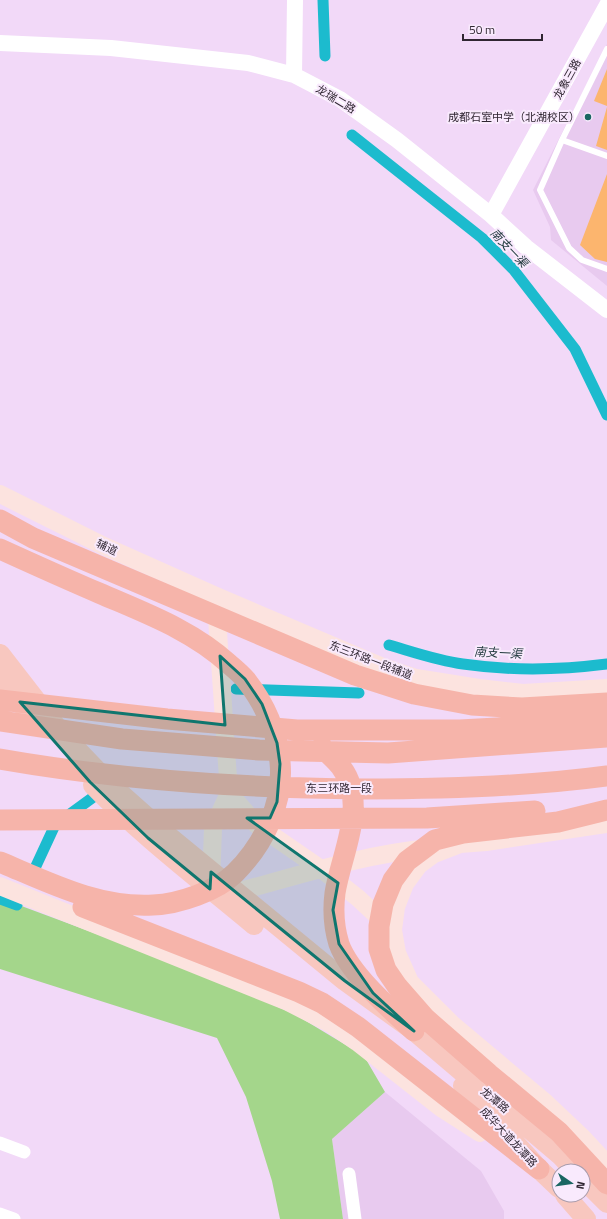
<svg xmlns="http://www.w3.org/2000/svg" width="607" height="1219" font-family="'Titillium Web','Noto Sans SC',sans-serif">
<rect width="100%" height="100%" fill="#f2d9f8"/>
<path fill="#e8caef" d="M607 44V286L551 240 550 227 533 190Z
M385 1092 481 1171 504 1211V1219H343L332 1139Z"/>
<path fill="#a4d68b" d="M0 898 196 971 296 1015 364 1056 385 1092 332 1139 343 1219H280L272 1181 246 1097 217 1038 0 969Z"/>
<g fill="none" stroke-linecap="round" stroke-linejoin="round">
<path stroke="#1cbbce" stroke-width="11" d="M323 0 325 56
M352 135 482 238 513 269 575 349 607 415
M389 645C413 652 439 661 463 664 511 671 560 670 607 664
M236 689 359 693
M36 866 55 825 103 790
M0 899 17 905"/>
</g>
<path fill="#fcb56e" d="M607 69V106L594 101Z
M607 107V150L596 146Z
M607 174V262L595 259 580 245Z"/>
<g fill="none" stroke-linecap="round" stroke-linejoin="round">
<path stroke="#fff" stroke-width="6" d="M607 49 562 140 540 190 569 248 582 260 607 269
M562 140 607 156"/>
<path stroke="#fff" stroke-width="13" d="M0 1143 24 1152
M349 1174 355 1219
M0 1214 14 1219"/>
<path stroke="#fff" stroke-width="16" d="M0 43 111 48 248 63 294 75 340 99 397 140 491 215 526 247 607 310
M294 75 295 0
M491 215 607 5"/>
<path stroke="#fce3df" stroke-width="18" d="M0 494 104 546 216 596 383 667 416 678 479 688 523 693 607 688
M229 793 257 825 321 869 358 898 389 927
M607 824 486 842 460 844 434 854 419 865 405 884 396 907 393 930 397 953 410 982 453 1025 546 1103 583 1138 607 1164
M211 884 213 828 229 793 216 603
M0 886 288 1002 331 1024 357 1042 441 1108 480 1133
M226 895C293 877 359 855 429 848"/>
<path stroke="#f8c7bf" stroke-width="20" d="M0 654 62 734 112 786 166 834 345 981 414 1031 561 1156 575 1171
M0 677 27 711
M93 785C142 836 199 879 254 925
M463 1086 539 1169 559 1188
M583 1179 607 1203
M565 1195 586 1219"/>
<path stroke="#f6b4aa" stroke-width="21" d="M0 520 33 538 355 675 414 694 472 705 522 708 607 703
M0 549C33 564 66 579 99 593 145 613 192 630 229 664 235 669 241 674 246 680 264 703 277 732 280 762 284 803 264 844 235 873 217 891 179 904 153 905 98 908 50 883 0 862
M0 700 167 719 297 730H460L536 726 607 719
M0 721 122 739 259 750 388 753 607 737
M322 747C328 754 336 760 341 767 369 803 341 854 335 893 333 909 334 928 339 944 350 974 390 1009 414 1031
M0 759C120 780 241 788 363 789 444 789 526 787 607 776
M607 810 558 822 463 833 435 840 407 861 393 880 383 904 379 926V949L386 970 397 986 425 1018 489 1074 559 1132 607 1184
M0 820 427 818 535 811
M83 907 299 992 322 1003 358 1027 539 1169"/>
</g>
<path fill="#0f766e" fill-opacity="0.2" stroke="#0f766e" stroke-width="3" stroke-linejoin="round" d="M220 656 245 679 262 704 277 743 280 764 277 802 270 818H247L338 883 333 910 339 944 373 993 414 1031 345 981 211 872 210 889 148 838 90 782 20 702 225 725Z"/>
<circle fill="#1a6662" stroke="#f9eafd" stroke-width="1.5" cx="588" cy="117" r="4"/>
<g text-anchor="middle" stroke-width="4" stroke-linejoin="round" paint-order="stroke">
<g font-size="11" fill="#302632" stroke="#f9eafd">
<text transform="translate(567 79) rotate(-61)" y="4">龙象三路</text>
<text transform="translate(336 99) rotate(31)" y="4">龙瑞二路</text>
<text transform="translate(107 547) rotate(25)" y="4">辅道</text>
<text transform="translate(371 660) rotate(21)" y="4">东三环路一段辅道</text>
<text x="339" y="792">东三环路一段</text>
<text transform="translate(495 1100) rotate(40)" y="4">龙潭路</text>
<text transform="translate(509 1137) rotate(47)" y="4">成华大道龙潭路</text>
</g>
<g font-size="11" fill="#302632" stroke="#f9eafd" text-anchor="end">
<text x="580" y="121">成都石室中学（北湖校区）</text>
</g>
<g font-size="12" font-style="italic" fill="#1f373b" stroke="#f9eafd">
<text transform="translate(509 248) rotate(46)" y="4">南支一渠</text>
<text transform="translate(498 653) rotate(3)" y="4">南支一渠</text>
</g>
</g>
<g transform="translate(571 1183) rotate(103)"><circle r="19" fill="#f9eafd" stroke="#a99cac"/>
<path d="M0-3L7 15L0 10L-7 15Z" fill="#1a6662"/>
<text y="-6" font-size="11" font-weight="bold" text-anchor="middle" fill="#302632">N</text>
</g>
<path d="M463 34v6h79v-6" fill="none" stroke="#302632" stroke-width="2"/>
<text x="469" y="34" font-size="12" fill="#302632" stroke="#f9eafd" stroke-width="3" paint-order="stroke">50 m</text>
</svg>
